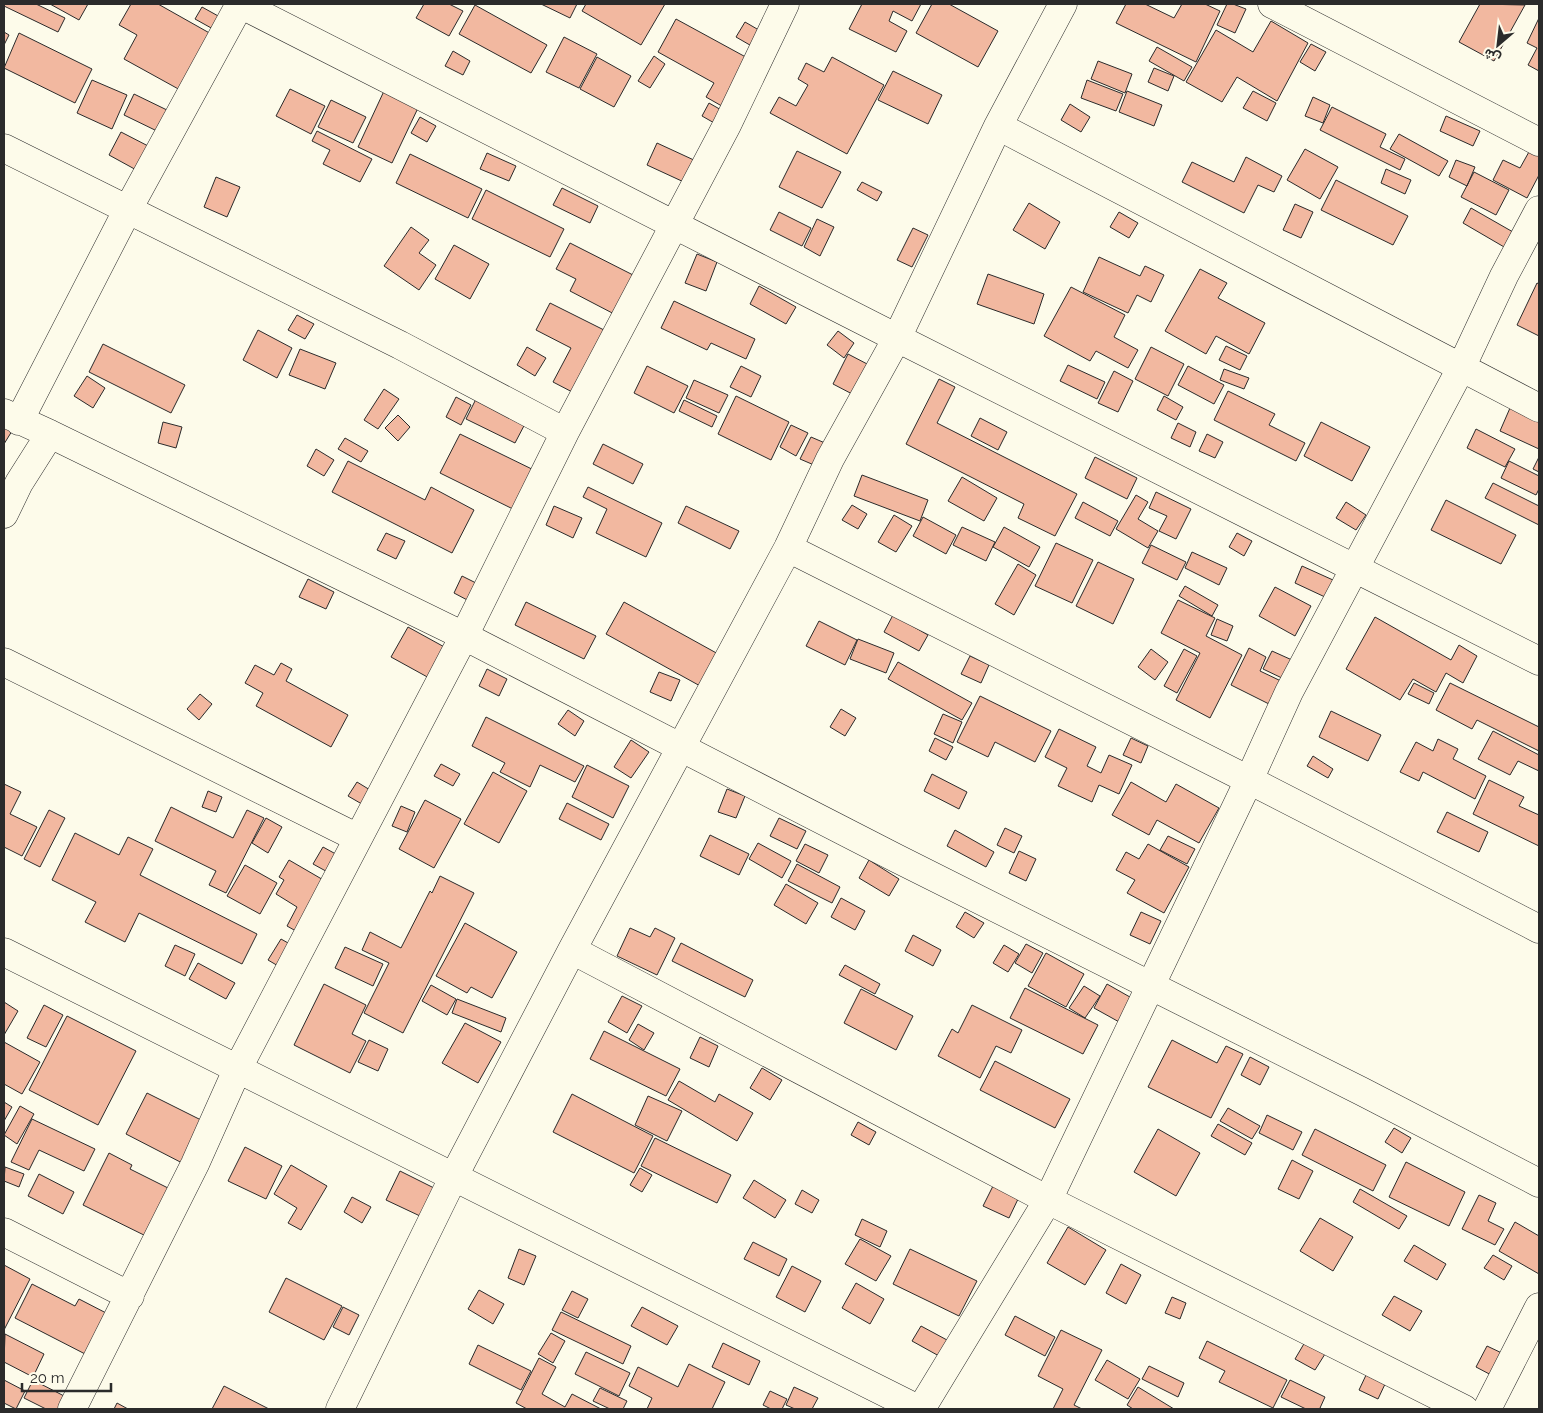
<svg xmlns="http://www.w3.org/2000/svg" width="1543" height="1413" font-family="Raleway,Vazirmatn,sans-serif">
<rect width="100%" height="100%" fill="#fdfbea"/>
<path fill="#f2b8a0" stroke="#2b2b2b" d="M4 4H36L65 18 58 32 4 6Z
M50 4H88L79 20Z
M131 4H158L213 35 182 91 124 59 137 35 119 25Z
M424 4H449L463 11 449 36 416 18Z
M541 4H577L570 18Z
M586 4H665L641 45 582 11Z
M862 4H921L912 21 893 11 889 21 907 31 896 52 849 29Z
M932 4H949L998 31 978 67 916 33Z
M1126 4H1145L1174 18 1182 4H1205L1220 11 1196 62 1116 23Z
M1227 4H1233L1246 9 1235 33 1217 25Z
M1480 4 1525 5 1494 61 1459 42Z
M475 5 547 45 531 73 459 34Z
M202 7 220 17 213 29 195 19Z
M1539 18V71L1528 65 1537 48 1527 43Z
M676 19 753 61 727 109 706 97 714 83 658 52Z
M1271 21 1308 43 1277 101 1237 77 1222 102 1186 82 1216 30 1253 52Z
M745 22 764 33 755 48 736 37Z
M4 32 9 35 4 45Z
M19 33 92 69 75 103 4 68Z
M564 37 597 54 579 88 546 72Z
M1311 44 1326 52 1315 71 1300 62Z
M1157 47 1192 67 1184 81 1149 61Z
M453 51 470 61 463 75 445 66Z
M654 56 665 64 650 88 638 81Z
M597 57 631 76 614 107 580 89Z
M832 57 884 85 847 154 770 113 779 97 796 106 808 85 798 79 806 63 824 72Z
M1098 61 1132 74 1125 93 1091 79Z
M1154 68 1174 76 1168 91 1148 82Z
M893 71 942 95 928 124 878 100Z
M92 80 127 95 112 129 77 113Z
M1087 80 1123 94 1116 111 1081 98Z
M290 89 325 106 311 134 276 116Z
M384 91 418 108 392 163 358 147Z
M1127 91 1162 105 1154 126 1119 112Z
M1253 91 1276 103 1267 121 1243 108Z
M134 94 169 111 159 132 124 115Z
M1313 97 1330 105 1323 123 1305 116Z
M331 100 366 117 353 143 318 127Z
M709 103 723 111 716 124 702 116Z
M1070 104 1090 117 1081 132 1061 120Z
M1332 107 1386 134 1380 147 1405 159 1400 170 1320 130Z
M1446 116 1480 131 1473 146 1440 131Z
M420 117 436 126 427 142 411 133Z
M317 131 372 159 360 182 323 164 330 150 312 141Z
M121 132 152 148 140 172 109 155Z
M1399 134 1448 161 1439 176 1390 149Z
M657 143 696 161 686 183 647 165Z
M1305 149 1338 167 1320 199 1287 180Z
M1530 150 1539 154V175L1527 198 1493 180 1503 160 1520 168Z
M797 151 841 172 822 208 779 187Z
M487 153 516 166 509 181 480 169Z
M410 154 482 189 468 218 396 183Z
M1246 157 1282 176 1274 192 1258 185 1244 213 1182 182 1192 162 1234 182Z
M1456 160 1475 167 1467 186 1449 177Z
M1386 169 1411 180 1405 194 1381 183Z
M1474 172 1509 190 1496 215 1461 197Z
M216 177 240 187 227 217 204 207Z
M1336 180 1408 216 1393 245 1321 210Z
M862 182 882 192 877 201 857 190Z
M562 188 598 206 590 223 553 205Z
M486 190 564 229 550 257 472 219Z
M1029 203 1060 222 1045 249 1013 230Z
M1295 204 1313 212 1301 238 1283 230Z
M1471 208 1520 236 1511 251 1463 223Z
M779 212 811 228 802 246 770 230Z
M1119 212 1138 223 1129 238 1110 227Z
M817 219 834 227 820 256 804 247Z
M411 227 429 240 419 253 436 265 419 290 384 266Z
M913 228 928 235 912 267 897 260Z
M570 243 637 277 618 316 570 291 576 279 556 269Z
M454 245 489 264 470 299 435 279Z
M697 254 717 262 706 291 685 283Z
M1099 257 1140 276 1145 266 1164 275 1151 302 1137 295 1128 313 1083 292Z
M1200 269 1227 283 1218 298 1265 323 1249 354 1216 336 1206 354 1165 331Z
M988 274 1044 294 1034 324 977 304Z
M1537 283 1539 284V336L1517 325Z
M759 286 796 307 786 324 750 304Z
M1071 287 1125 315 1114 337 1138 350 1128 368 1096 351 1090 361 1044 336Z
M674 301 755 339 746 359 711 343 707 350 661 328Z
M550 303 610 333 578 395 553 382 571 348 536 330Z
M297 315 314 324 305 339 288 330Z
M258 330 292 348 277 378 243 360Z
M838 331 854 343 844 358 827 345Z
M103 344 185 385 171 413 89 372Z
M1226 346 1247 356 1240 370 1219 360Z
M527 347 546 358 535 376 517 365Z
M1151 347 1184 364 1168 396 1135 379Z
M300 349 336 363 325 389 289 375Z
M848 354 871 366 856 396 833 384Z
M1068 365 1105 382 1097 399 1060 381Z
M647 366 688 386 674 413 634 393Z
M741 366 761 376 751 397 730 387Z
M1188 366 1224 385 1214 404 1178 385Z
M1224 369 1249 378 1244 389 1220 380Z
M1114 371 1133 381 1118 412 1098 403Z
M87 376 105 388 93 408 74 396Z
M939 379 955 387 937 423 1077 494 1055 536 1018 518 1024 504 906 444Z
M694 380 728 395 719 413 686 398Z
M384 389 399 399 378 429 364 420Z
M1228 391 1275 414 1269 425 1305 443 1296 461 1214 420Z
M478 395 527 420 515 443 466 419Z
M736 396 789 422 771 460 718 434Z
M1164 396 1183 407 1176 420 1157 410Z
M456 397 471 405 461 425 446 417Z
M684 400 717 416 712 427 679 411Z
M1510 408 1539 422V449L1500 431Z
M398 415 410 427 398 441 385 428Z
M980 418 1007 432 998 450 971 436Z
M163 422 182 427 176 448 158 443Z
M1321 422 1370 447 1352 481 1304 456Z
M1178 423 1196 432 1190 447 1171 438Z
M791 425 808 433 796 456 780 447Z
M4 426 12 431 4 444Z
M1476 429 1515 449 1505 467 1467 448Z
M460 434 542 474 523 514 440 473Z
M1207 434 1223 442 1215 458 1199 451Z
M811 437 825 443 814 465 800 459Z
M345 438 368 451 361 462 338 449Z
M603 444 643 464 633 484 593 464Z
M316 449 334 460 324 476 307 466Z
M1095 457 1137 478 1127 499 1085 478Z
M1539 457V472L1533 469Z
M348 461 425 500 431 487 474 510 452 553 332 492Z
M1509 461 1539 476V489L1536 495 1501 478Z
M862 475 928 500 920 521 854 496Z
M962 477 997 498 984 521 948 501Z
M1493 483 1539 506V525L1485 498Z
M588 487 662 523 646 557 596 533 607 509 583 497Z
M1156 492 1191 509 1176 539 1159 531 1167 516 1149 508Z
M1136 495 1148 502 1138 519 1158 531 1148 548 1116 529Z
M1446 500 1516 535 1501 564 1431 530Z
M1083 502 1118 521 1110 536 1075 518Z
M1346 502 1366 515 1356 530 1336 518Z
M852 505 867 514 858 529 842 520Z
M554 506 582 518 573 538 546 525Z
M686 506 739 531 730 549 678 523Z
M894 515 912 526 896 552 878 542Z
M923 517 956 535 946 554 913 536Z
M962 527 995 542 986 561 953 545Z
M1004 527 1040 547 1029 567 993 547Z
M386 533 405 541 396 559 377 550Z
M1237 533 1252 541 1244 556 1229 547Z
M1056 543 1093 560 1072 603 1035 586Z
M1151 545 1186 562 1177 580 1142 563Z
M1192 552 1227 568 1219 585 1185 568Z
M1098 562 1134 579 1113 624 1076 606Z
M1018 564 1036 575 1014 615 995 604Z
M1302 566 1333 580 1325 597 1295 583Z
M462 576 480 585 471 602 454 593Z
M308 579 334 592 326 609 299 597Z
M1185 586 1218 605 1212 616 1179 596Z
M1275 587 1311 606 1295 636 1259 616Z
M1178 600 1215 618 1206 636 1242 655 1210 718 1176 700 1200 653 1161 633Z
M526 602 596 636 584 659 515 625Z
M624 602 720 655 702 687 606 634Z
M893 615 928 635 919 651 884 632Z
M1375 617 1451 660 1459 645 1477 656 1463 683 1446 673 1436 692 1413 679 1400 700 1346 669Z
M1217 619 1233 626 1227 641 1211 635Z
M819 621 857 640 845 665 806 646Z
M408 627 448 649 431 679 391 657Z
M858 639 894 653 886 673 850 659Z
M1249 648 1266 657 1260 671 1283 682 1271 705 1231 685Z
M1151 649 1168 662 1155 680 1138 667Z
M1184 649 1197 656 1177 693 1164 686Z
M1272 651 1292 660 1284 679 1263 669Z
M970 656 989 665 981 683 961 674Z
M898 662 972 703 962 720 888 679Z
M281 663 292 669 286 681 348 715 331 747 256 706 263 693 245 683 255 665 274 675Z
M487 669 507 679 499 696 479 686Z
M659 672 680 680 671 701 650 692Z
M1414 683 1434 693 1429 704 1408 694Z
M1450 683 1539 727V751L1477 720 1472 729 1436 710Z
M200 694 212 704 199 720 187 709Z
M980 696 1051 731 1035 762 995 742 988 757 957 742Z
M841 709 856 718 845 736 830 727Z
M568 710 584 721 575 736 558 724Z
M1331 711 1381 735 1368 761 1319 737Z
M943 714 962 722 953 743 934 734Z
M486 717 584 766 575 782 540 765 530 787 500 772 505 763 472 746Z
M1059 729 1096 747 1087 766 1101 773 1109 755 1132 765 1119 794 1099 785 1092 802 1058 786 1067 768 1045 757Z
M1493 731 1539 755V771L1518 761 1510 775 1478 759Z
M935 738 953 747 946 760 929 751Z
M1131 738 1148 746 1141 763 1123 755Z
M1438 739 1458 749 1453 759 1486 776 1475 799 1423 772 1419 781 1400 772 1416 742 1433 751Z
M631 740 649 752 631 778 614 767Z
M1313 756 1333 769 1328 778 1307 766Z
M441 764 460 774 453 786 434 776Z
M587 765 629 786 613 818 572 797Z
M493 772 527 791 499 843 464 824Z
M932 774 967 792 959 809 924 791Z
M1489 780 1524 797 1519 806 1539 815V846L1473 814Z
M357 782 375 793 367 807 348 796Z
M1131 782 1166 802 1176 784 1219 808 1199 843 1157 820 1149 835 1112 815Z
M4 784 21 792 10 814 37 827 22 856 4 847Z
M727 789 745 796 736 818 718 812Z
M208 791 222 797 216 812 202 807Z
M425 800 461 819 434 868 399 849Z
M567 803 609 824 601 840 559 819Z
M401 806 415 812 407 832 392 826Z
M171 807 233 838 247 810 264 818 226 893 209 885 216 871 155 841Z
M49 810 65 818 40 867 24 859Z
M1447 812 1488 832 1479 852 1437 832Z
M266 818 282 827 268 853 252 843Z
M779 818 806 831 797 849 770 836Z
M1005 828 1022 836 1014 853 997 845Z
M955 830 994 852 986 867 947 846Z
M75 833 119 855 128 837 153 849 140 875 257 934 242 964 139 913 125 942 85 922 96 902 52 880Z
M710 835 749 854 739 875 700 856Z
M1168 836 1195 849 1187 864 1160 850Z
M758 843 791 861 782 878 749 859Z
M805 844 828 855 819 873 796 861Z
M1148 844 1189 867 1164 913 1127 893 1135 880 1116 870 1126 852 1139 859Z
M323 847 343 858 333 875 313 864Z
M1019 851 1036 859 1026 881 1009 873Z
M289 860 332 885 303 935 287 926 297 907 276 894 284 880 279 877Z
M869 860 899 879 889 896 859 878Z
M797 864 840 887 832 903 788 881Z
M245 865 277 883 260 914 227 896Z
M440 876 474 893 403 1033 364 1013 389 963 362 950 370 932 401 948 430 891 432 893Z
M786 884 818 903 806 924 774 905Z
M841 898 865 911 855 930 831 917Z
M965 912 984 923 974 938 956 927Z
M1141 912 1161 921 1150 944 1130 935Z
M465 923 517 952 492 998 471 987 467 993 436 976Z
M630 928 650 937 655 928 675 938 657 975 617 956Z
M913 935 941 950 933 966 905 951Z
M281 939 297 948 285 970 268 960Z
M681 943 753 980 745 997 672 961Z
M1026 944 1043 953 1032 973 1015 963Z
M175 945 195 954 185 976 165 966Z
M1004 945 1019 954 1008 972 993 963Z
M345 947 383 964 373 986 335 968Z
M1046 953 1084 974 1066 1007 1028 986Z
M198 963 235 983 226 999 189 979Z
M845 965 880 984 875 994 839 975Z
M324 984 366 1005 352 1034 366 1041 350 1073 294 1045Z
M1107 984 1144 1005 1130 1028 1094 1008Z
M431 985 456 999 447 1015 422 1001Z
M1084 986 1100 996 1085 1018 1069 1008Z
M1025 988 1098 1025 1083 1054 1010 1018Z
M861 989 913 1016 896 1050 844 1023Z
M622 996 642 1006 627 1033 608 1022Z
M457 999 506 1018 501 1032 452 1013Z
M4 1002 18 1011 4 1035Z
M44 1005 63 1015 46 1047 27 1038Z
M972 1005 1022 1030 1011 1053 996 1046 980 1078 938 1056 952 1029 958 1033Z
M67 1016 136 1051 98 1125 29 1090Z
M465 1023 501 1042 478 1083 442 1063Z
M638 1024 654 1033 644 1050 629 1040Z
M604 1031 680 1069 666 1096 590 1059Z
M700 1037 718 1046 709 1067 690 1058Z
M369 1040 388 1049 378 1071 358 1062Z
M1172 1040 1217 1063 1226 1046 1243 1054 1211 1118 1148 1087Z
M4 1042 40 1062 22 1094 4 1084Z
M1250 1057 1269 1067 1260 1085 1241 1075Z
M995 1061 1070 1099 1055 1128 980 1090Z
M762 1068 782 1080 770 1100 750 1088Z
M679 1081 715 1102 719 1094 753 1113 737 1141 668 1100Z
M147 1093 209 1124 188 1166 126 1134Z
M572 1094 653 1136 634 1173 553 1132Z
M648 1096 682 1111 667 1141 635 1125Z
M4 1102 12 1107 4 1121Z
M20 1106 34 1114 17 1144 4 1135Z
M1228 1108 1260 1126 1252 1139 1220 1121Z
M1267 1115 1302 1132 1293 1150 1259 1133Z
M32 1119 95 1149 84 1171 39 1150 29 1170 11 1162Z
M858 1122 876 1132 869 1145 851 1135Z
M1218 1124 1252 1143 1245 1155 1211 1136Z
M1394 1128 1411 1138 1402 1153 1385 1142Z
M1158 1129 1200 1153 1176 1196 1134 1172Z
M1315 1129 1386 1165 1373 1191 1302 1155Z
M655 1138 731 1175 717 1203 641 1166Z
M245 1147 282 1166 266 1199 228 1181Z
M109 1153 132 1165 130 1169 178 1193 154 1240 83 1205Z
M1292 1160 1313 1171 1299 1199 1278 1189Z
M1406 1162 1465 1192 1449 1226 1389 1197Z
M291 1165 327 1186 301 1230 288 1223 297 1208 274 1194Z
M5 1167 24 1174 19 1187 4 1181Z
M640 1168 652 1175 642 1192 630 1185Z
M400 1171 434 1188 420 1216 386 1200Z
M39 1174 74 1192 63 1214 28 1196Z
M754 1180 786 1200 775 1218 743 1198Z
M994 1184 1019 1197 1009 1218 983 1206Z
M1360 1189 1407 1216 1399 1229 1353 1202Z
M802 1190 819 1200 812 1213 795 1204Z
M1479 1195 1496 1203 1488 1221 1504 1229 1495 1245 1462 1229Z
M352 1197 371 1207 362 1223 344 1212Z
M1320 1218 1353 1237 1333 1271 1300 1251Z
M862 1219 887 1231 880 1247 855 1235Z
M1515 1222 1539 1236V1274L1499 1251Z
M1068 1227 1106 1250 1085 1285 1047 1263Z
M860 1239 891 1256 876 1281 845 1264Z
M753 1242 787 1259 779 1276 744 1259Z
M1414 1245 1446 1264 1437 1280 1404 1261Z
M519 1249 536 1256 524 1285 508 1278Z
M910 1249 977 1281 959 1316 893 1284Z
M1493 1255 1512 1266 1504 1280 1484 1268Z
M1121 1264 1141 1275 1126 1304 1106 1293Z
M4 1265 30 1279 4 1330Z
M792 1266 821 1281 805 1312 776 1297Z
M286 1278 342 1306 324 1340 269 1312Z
M856 1283 884 1299 870 1324 842 1308Z
M32 1284 75 1306 79 1299 110 1315 89 1356 15 1318Z
M479 1290 504 1304 493 1324 468 1309Z
M572 1291 588 1299 578 1318 562 1310Z
M1394 1296 1422 1311 1410 1331 1382 1315Z
M1172 1297 1186 1303 1180 1319 1165 1313Z
M343 1307 359 1315 349 1335 333 1327Z
M642 1307 678 1326 667 1345 631 1326Z
M561 1312 631 1346 623 1364 552 1330Z
M1015 1316 1055 1337 1045 1356 1005 1335Z
M921 1326 947 1340 939 1356 912 1341Z
M1061 1330 1102 1350 1074 1405 1082 1409H1053L1063 1389 1038 1376Z
M551 1333 565 1341 553 1363 538 1354Z
M5 1334 44 1354 33 1377 4 1362Z
M1207 1341 1287 1380 1273 1408 1219 1382 1225 1371 1199 1358Z
M1305 1342 1325 1354 1315 1370 1295 1359Z
M723 1343 760 1361 749 1385 712 1367Z
M478 1345 531 1371 521 1390 469 1364Z
M1487 1346 1506 1355 1495 1377 1476 1367Z
M586 1352 630 1373 619 1396 575 1374Z
M539 1358 556 1367 542 1394 565 1407 572 1394 601 1409H527L516 1403Z
M1107 1360 1140 1379 1128 1399 1095 1380Z
M689 1364 725 1382 712 1409H647L652 1398 629 1386 638 1367 678 1387Z
M1149 1366 1184 1383 1178 1397 1142 1379Z
M1367 1373 1386 1382 1378 1399 1359 1390Z
M4 1380 25 1391 16 1409 4 1403Z
M33 1380 68 1398 62 1409H46L24 1398Z
M1290 1380 1325 1397 1320 1408 1323 1409H1306L1281 1397Z
M224 1386 269 1409H212Z
M794 1387 818 1398 812 1409H795L786 1405Z
M1138 1387 1174 1409H1133L1127 1405Z
M600 1388 627 1401 623 1409H610L593 1401Z
M770 1391 787 1399 782 1409H771L763 1405Z
M117 1403 128 1409H114Z"/>
<g fill="none" stroke-linecap="round" stroke-linejoin="round">
<g stroke="#2b2b2b" stroke-width="29">
<path id="minor" d="M240 4 897 338 1539 661
M1272 4 1539 142
M998 126 1539 408
M4 148 400 345 565 432
M4 413 50 434 464 636 896 858 1361 1091 1539 1183
M19 421 127 211 240 4
M4 514 19 483 50 434
M788 548 1249 780 1539 929
M4 662 358 838
M572 950 1048 1200 1464 1409
M4 952 918 1409
M4 1232 130 1296
M72 1409 195 1164 237 1070 464 636 565 432 727 125 785 4
M340 1409 454 1176 572 950 788 548 830 459 897 338 998 126 1063 4
M921 1409 1048 1200 1249 780 1289 692 1461 368 1504 276 1539 210
M1487 1409 1539 1307"/>
</g>
<use href="#minor" stroke="#fdfbea" stroke-width="28"/>
</g>
<rect width="1543" height="1413" fill="none" stroke="#2b2b2b" stroke-width="10"/>
<g transform="translate(1498 45) rotate(208)" stroke="#fdfbea" stroke-width="4" paint-order="stroke">
<path d="M0-4L9 19L0 12L-9 19Z" fill="#2b2b2b"/>
<text y="-8" font-size="14" font-weight="bold" text-anchor="middle" fill="#2b2b2b">ش</text>
</g>
<path d="M22 1383v8h89v-8" fill="none" stroke="#2b2b2b" stroke-width="2.5"/>
<text x="30" y="1383" font-size="15" fill="#2b2b2b" stroke="#fdfbea" stroke-width="4" paint-order="stroke">20 m</text>
</svg>
